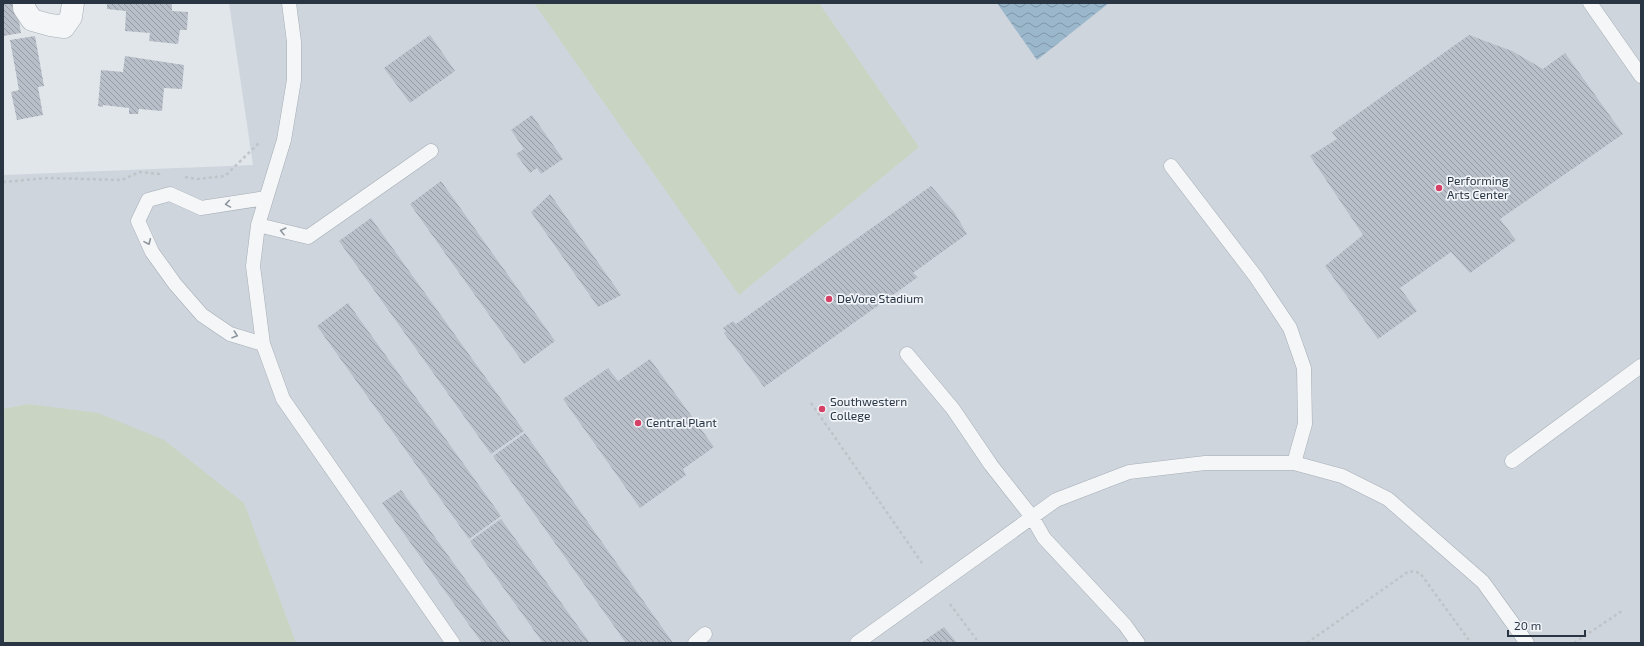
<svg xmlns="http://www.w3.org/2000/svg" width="1644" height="646" font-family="'Exo 2',sans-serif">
<defs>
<pattern id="water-waves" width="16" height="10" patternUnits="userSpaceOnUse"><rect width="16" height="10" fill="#9bb7cc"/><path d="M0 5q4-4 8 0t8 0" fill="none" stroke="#7e96a7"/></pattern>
<pattern id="building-back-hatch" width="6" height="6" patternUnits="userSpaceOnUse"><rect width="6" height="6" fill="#b8bfc8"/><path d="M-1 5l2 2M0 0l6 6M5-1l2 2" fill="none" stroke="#969ca4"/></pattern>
</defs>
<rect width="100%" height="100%" fill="#e1e6eb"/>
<path fill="#cfd5dd" d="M229 3H1641V643H3V175L253 165Z"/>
<path fill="#c9d5c2" d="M534 3H819L919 147 739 295Z
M28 404 98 413 164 440 244 503 296 643H3V409Z"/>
<path fill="url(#water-waves)" d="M997 3H1109L1037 60Z"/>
<path fill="url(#building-back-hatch)" d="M3 3H20L16 4 21 33 3 36Z
M107 3H172V11L188 12 187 30H180L178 44 149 41 150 33 125 31 126 11 107 9Z
M430 35 455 71 410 103 384 68Z
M1469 35 1512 51 1543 69 1565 53 1623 134 1500 219 1516 240 1470 273 1451 252 1400 288 1417 311 1378 339 1325 266 1363 235 1310 156 1337 139 1332 132Z
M35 36 44 86 38 87 43 115 17 120 11 92 19 90 10 40Z
M125 56 184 65 182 89 164 88 162 111 139 109 138 114H129V108L103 105V107L98 106 101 70 123 72Z
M532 115 563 159 541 174 537 168 530 173 516 154 524 149 511 130Z
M441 181 555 341 524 364 410 204Z
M931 186 954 212 967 234 913 273 918 277 764 387 724 333 726 331 723 328 733 321 736 324Z
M550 194 621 295 598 307 531 212Z
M371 218 524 431 491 454 339 241Z
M348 303 501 516 469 539 317 326Z
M650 359 714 447 683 469 686 475 640 508 563 399 608 368 618 381Z
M525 433 673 643H626L493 456Z
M401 490 511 643H482L382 503Z
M501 519 590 643H543L470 541Z
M944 627 957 643H921Z"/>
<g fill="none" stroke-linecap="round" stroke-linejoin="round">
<g stroke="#a6adb5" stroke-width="15">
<path id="lane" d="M289 3 294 42V80L284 140 258 225 253 266 263 344 283 399 453 643
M1590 3 1641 76
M1171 166 1256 277 1290 328 1304 368 1305 424 1294 463
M258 225 308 237 431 151
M263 344 230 334 202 315 175 284 152 252 138 221 148 200 170 194 201 208 266 198
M907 354 953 409 991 465 1032 517 1044 538 1125 625 1138 643
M1512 461 1641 366
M695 643 705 634
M857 643 1056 500 1129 472 1205 463H1294L1342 476 1388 499 1483 582 1527 643"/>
</g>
<g stroke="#a6adb5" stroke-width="23">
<path id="street" d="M24 3V8L32 20 50 25 64 27 71 17 73 3"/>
</g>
<path stroke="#bfc4c9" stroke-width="2.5" stroke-dasharray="3 3" stroke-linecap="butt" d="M185 177 197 179 225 176 260 142
M3 182 47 178 122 180 139 172 160 174
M811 403 922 563
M950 604 979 643
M1307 643 1409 571 1420 573 1471 643
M1574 643 1622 611"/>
<use href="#lane" stroke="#f4f6f8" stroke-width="14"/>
<use href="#street" stroke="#f4f6f8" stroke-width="22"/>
</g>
<defs><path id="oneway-chevron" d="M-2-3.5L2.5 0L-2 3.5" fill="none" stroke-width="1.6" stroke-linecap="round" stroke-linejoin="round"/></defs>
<g stroke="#8e969e">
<use href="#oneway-chevron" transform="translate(228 204) rotate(171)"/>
<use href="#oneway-chevron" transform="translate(283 231) rotate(-166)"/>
<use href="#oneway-chevron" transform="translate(148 242) rotate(66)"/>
<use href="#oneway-chevron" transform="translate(235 335) rotate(19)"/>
</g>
<g fill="#d54166" stroke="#f1f4f8" stroke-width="1.5">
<circle cx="1439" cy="188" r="4"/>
<circle cx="829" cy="299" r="4"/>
<circle cx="822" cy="409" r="4"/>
<circle cx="638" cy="423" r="4"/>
</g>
<g text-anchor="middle" stroke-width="3.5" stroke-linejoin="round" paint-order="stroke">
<g font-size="12" fill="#293543" stroke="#f1f4f8" text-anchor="start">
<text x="1447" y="185">Performing<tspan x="1447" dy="14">Arts Center</tspan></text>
<text x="837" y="303">DeVore Stadium</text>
<text x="830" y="406">Southwestern<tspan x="830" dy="14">College</tspan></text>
<text x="646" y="427">Central Plant</text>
</g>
</g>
<rect width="1644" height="646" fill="none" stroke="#293543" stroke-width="8"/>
<path d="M1508 630v6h77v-6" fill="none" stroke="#293543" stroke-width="2"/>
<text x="1514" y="630" font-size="12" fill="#293543" stroke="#f1f4f8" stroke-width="3" paint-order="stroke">20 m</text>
</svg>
